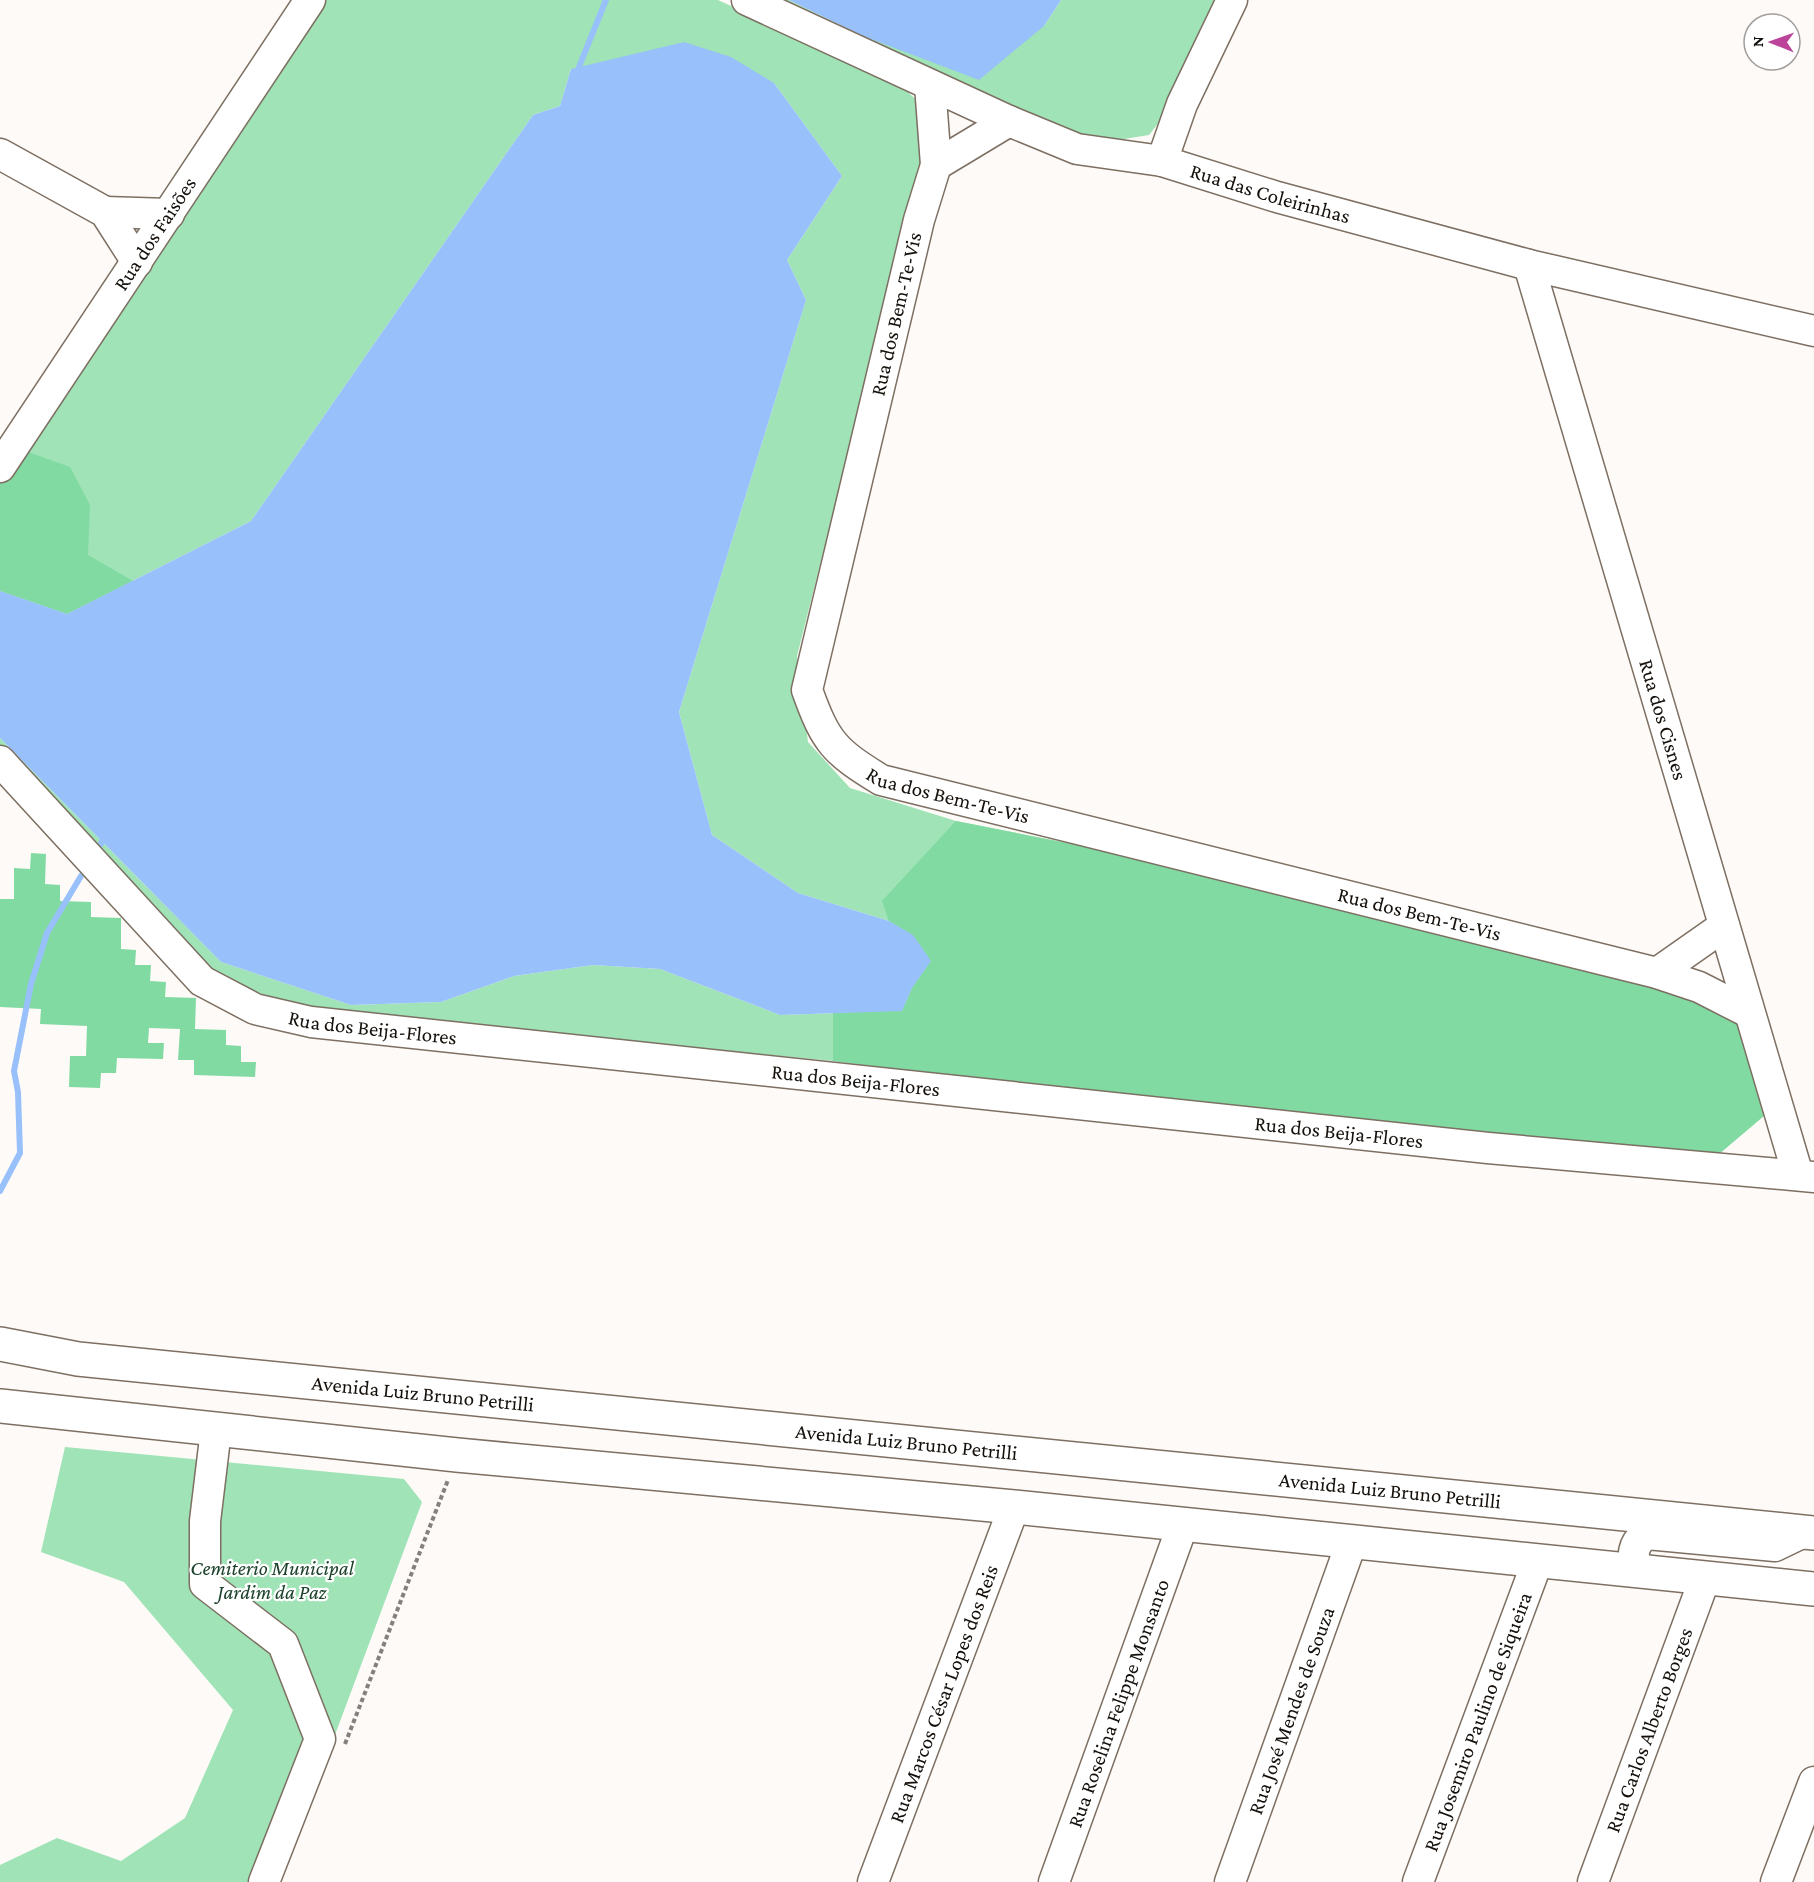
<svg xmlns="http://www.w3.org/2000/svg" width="1814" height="1882" font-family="'Crimson Pro',serif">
<rect width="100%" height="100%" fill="#fdfaf7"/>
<path fill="#9fe3b6" d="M325 0H718L896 81 926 109 923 156 797 656 808 742 850 788 956 821 1148 859 1764 1116 897 1070 833 1061 321 1013 232 984 194 958 0 751V738L221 962 351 1005 441 1002 514 976 593 965 660 969 780 1015 902 1011 912 988 889 921 798 893 712 835 679 712 806 300 787 260 842 176 774 83 571 69 560 106 533 115 251 521 67 614 0 591V496Z
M767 0H789L863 36 1044 26 1061 0H1227L1174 103 1149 135 1092 144Z
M65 1447 404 1479 422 1502 280 1882H0V1865L57 1838 121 1861 185 1818 233 1710 124 1582 41 1552Z"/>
<path fill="#80daa2" d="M0 442 70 467 90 505 88 555 133 581 67 614 0 591Z
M956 821 1148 859 1661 984 1741 1023 1764 1116 1718 1155 1490 1140 833 1061V1013L902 1010 912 988 931 961 913 935 889 921 882 901Z
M31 853 46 854 45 884 60 885V901L91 902V917L121 918V949L136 950 135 965H151L150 981 166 982 165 997 196 998 195 1029 226 1030V1045L241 1046V1062H256L255 1077 194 1075V1060H178L180 1029 149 1028 148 1043H164L163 1059 117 1058 116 1073H101L100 1088 69 1087 70 1056H86L87 1026 40 1024 41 1009 0 1007V899H14V868L30 869Z"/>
<path fill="#98c0fb" d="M789 0H1061L1044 26 979 80 863 36Z
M684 42 731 57 774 83 842 176 787 260 806 300 679 712 712 835 798 893 889 921 913 935 931 961 912 988 902 1011 780 1015 660 969 593 965 514 976 441 1002 351 1005 221 962 0 738V591L67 614 251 521 533 115 560 106 571 69Z"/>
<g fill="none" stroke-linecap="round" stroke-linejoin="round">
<path stroke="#98c0fb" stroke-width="6" d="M579 67 606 0
M101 844 102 841
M0 1191 20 1153 18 1092 14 1071 31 984 47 933 81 876"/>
<g stroke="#7d6f62" stroke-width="33">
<g id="minor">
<path id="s1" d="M747 0 1009 121 1077 149 1162 161 1277 197 1529 265 1814 331"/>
<path id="s2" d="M930 85 936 165 919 220 807 690C826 743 834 751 881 780L1657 973 1699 987 1748 1012"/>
<path d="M0 154 105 212 137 262"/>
<path d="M1162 161 1182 104 1232 0"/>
<path d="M936 165 1009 121"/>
<path d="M105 212 169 214"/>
<path id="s3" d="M1529 265 1798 1175"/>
<path id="s4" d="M0 467 310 0"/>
<path id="s5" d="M0 761 202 981 255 1009 311 1022 1488 1148 1814 1177"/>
<path d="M1657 973 1724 926"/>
<path d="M216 1430 205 1521V1584L283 1644 320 1739 264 1882"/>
<path d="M1639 1571C1630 1557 1633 1542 1647 1534L1775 1546 1804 1532"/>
<path id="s6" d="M873 1882 1014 1507"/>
<path id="s7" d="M1054 1882 1183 1524"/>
<path id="s8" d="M1230 1882 1352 1541"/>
<path id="s9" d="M1418 1882 1538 1560"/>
<path id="s10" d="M1593 1882 1705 1578"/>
<path d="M1776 1882 1814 1782"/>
</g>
</g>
<g stroke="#7d6f62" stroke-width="36">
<g id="major">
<path id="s11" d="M0 1344 78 1359 1814 1533"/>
<path d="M0 1406 457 1455 1014 1507 1814 1589"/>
</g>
</g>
<path stroke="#84807c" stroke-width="4" stroke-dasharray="4.5 3" stroke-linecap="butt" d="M345 1744 448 1480"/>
<use href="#minor" stroke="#fff" stroke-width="30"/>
<use href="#major" stroke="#fff" stroke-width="33"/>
</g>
<g text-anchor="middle" stroke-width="4.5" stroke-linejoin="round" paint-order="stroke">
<g font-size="21" fill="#15100b" stroke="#fff">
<text dy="7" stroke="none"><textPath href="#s1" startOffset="561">Rua das Coleirinhas</textPath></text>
<text dy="7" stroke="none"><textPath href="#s4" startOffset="280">Rua dos Faisões</textPath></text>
<text transform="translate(896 314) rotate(-77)" y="7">Rua dos Bem-Te-Vis</text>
<text dy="7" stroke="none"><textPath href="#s3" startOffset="474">Rua dos Cisnes</textPath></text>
<text dy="7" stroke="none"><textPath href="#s2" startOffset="810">Rua dos Bem-Te-Vis</textPath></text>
<text dy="7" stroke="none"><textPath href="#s2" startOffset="1296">Rua dos Bem-Te-Vis</textPath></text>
<text dy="7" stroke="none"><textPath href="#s5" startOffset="478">Rua dos Beija-Flores</textPath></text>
<text dy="7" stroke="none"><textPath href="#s5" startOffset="964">Rua dos Beija-Flores</textPath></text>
<text dy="7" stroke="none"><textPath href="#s5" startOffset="1450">Rua dos Beija-Flores</textPath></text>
<text dy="7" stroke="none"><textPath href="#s11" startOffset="426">Avenida Luiz Bruno Petrilli</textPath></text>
<text dy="7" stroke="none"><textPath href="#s11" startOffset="912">Avenida Luiz Bruno Petrilli</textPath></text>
<text dy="7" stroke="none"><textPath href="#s11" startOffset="1398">Avenida Luiz Bruno Petrilli</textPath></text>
<text dy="7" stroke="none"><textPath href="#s6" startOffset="201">Rua Marcos César Lopes dos Reis</textPath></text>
<text dy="7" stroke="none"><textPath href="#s7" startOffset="190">Rua Roselina Felippe Monsanto</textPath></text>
<text dy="7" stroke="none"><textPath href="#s8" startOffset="182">Rua José Mendes de Souza</textPath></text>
<text dy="7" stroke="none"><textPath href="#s9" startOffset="171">Rua Josemiro Paulino de Siqueira</textPath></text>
<text dy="7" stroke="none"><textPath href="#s10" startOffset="162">Rua Carlos Alberto Borges</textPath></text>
</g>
<g font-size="21" font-style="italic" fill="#1c422b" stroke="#fff">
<text x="272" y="1575">Cemiterio Municipal<tspan x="272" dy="24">Jardim da Paz</tspan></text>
</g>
</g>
<g transform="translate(1772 42) rotate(271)"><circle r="28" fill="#ffffff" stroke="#a19f9d" stroke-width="1.5"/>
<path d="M0-4.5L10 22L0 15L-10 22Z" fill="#bb4399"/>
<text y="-9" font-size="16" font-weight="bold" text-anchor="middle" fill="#15100b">N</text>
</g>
</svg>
